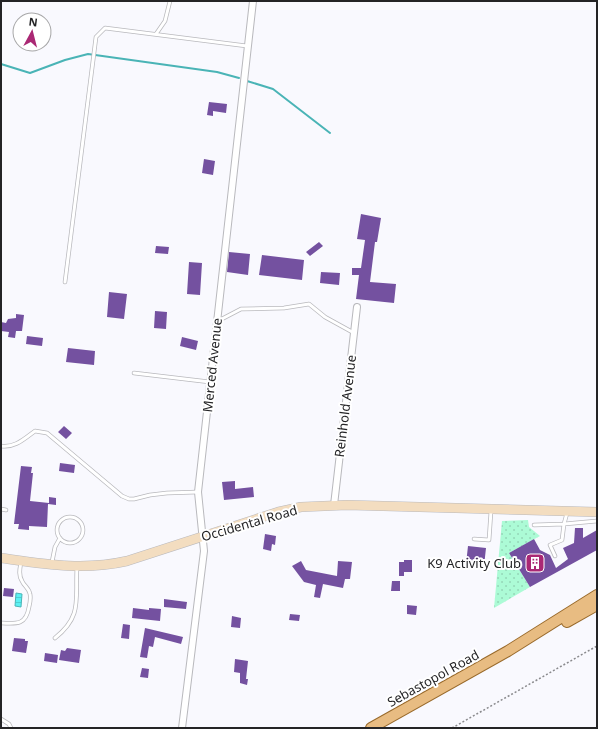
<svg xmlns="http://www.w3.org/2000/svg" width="598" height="729" font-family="'Noto Sans',sans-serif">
<defs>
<pattern id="park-dots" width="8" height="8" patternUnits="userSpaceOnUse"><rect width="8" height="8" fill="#acfbd6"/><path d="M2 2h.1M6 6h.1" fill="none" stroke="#94d7b8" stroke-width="1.8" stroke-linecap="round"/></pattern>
<pattern id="water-rules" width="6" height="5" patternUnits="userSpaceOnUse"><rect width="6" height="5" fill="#5bf1f3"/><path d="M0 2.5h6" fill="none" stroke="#4fced0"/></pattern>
</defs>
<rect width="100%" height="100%" fill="#f9f9fe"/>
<path fill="url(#park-dots)" d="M528 520 529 527 540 536 509 553 530 587 494 608 502 521Z"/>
<path fill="url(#water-rules)" stroke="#4ab4b6" d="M16 593 22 594 21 607 15 606Z"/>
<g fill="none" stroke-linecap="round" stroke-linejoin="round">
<path stroke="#4ab4b6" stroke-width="2" d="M1 64 30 73 65 60 88 54 217 72 239 78
M247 81 273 89 330 133"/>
</g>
<path fill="#7451a0" d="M209 102 227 104 226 113 213 111V116L207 115Z
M204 159 215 161 213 175 202 173Z
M361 214 381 218 377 242H375L370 282 396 284 394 303 356 299 359 275H352V268H361L365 240 357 239Z
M319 242 323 246 310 256 306 252Z
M156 246 169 247 168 254 155 253Z
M229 252 250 254 248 275 227 272Z
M262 255 304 260 302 280 259 275Z
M189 262 202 263 200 295 187 294Z
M321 272 340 273 339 285 320 283Z
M109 292 127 294 124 319 107 317Z
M155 311 167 312 166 329 154 328Z
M16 314 24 315 22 331H16L15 338 8 337 9 332 1 331V322L6 323 8 319 16 318Z
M27 336 43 338 42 346 26 344Z
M182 337 198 341 196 350 180 346Z
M68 348 95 351 94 365 66 362Z
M64 426 72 433 66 439 58 432Z
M60 463 75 465 74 473 59 471Z
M21 466 32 467 31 473H33L30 501 49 503V497L56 498V505L48 504 47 527 29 526V530L18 529 19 524H14Z
M235 481V489L253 487 254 497 224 500 222 482Z
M575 528H583V538L597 530V550L530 587 509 553 534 539 540 550 550 555 556 568 568 559 563 548 574 543Z
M265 534 276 536 275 545 272 544 271 551 263 549Z
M468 546 486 548 484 566 466 564Z
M404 560H412V572H404V576H399V562H404Z
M301 561 306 570 337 576 338 561 352 562 350 579H345L343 588 323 584 320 598 314 597 316 585 304 582 292 566Z
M392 581H400V591H391Z
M4 588 14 589 13 597 3 596Z
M164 599 187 602 186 609 164 607Z
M407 605 417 606 416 615 407 614Z
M133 608 149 610V608L161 609 160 621 132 618Z
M290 614 300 615 299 621 289 620Z
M232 616 241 618 240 628 231 627Z
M123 624 130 625 129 639 121 638Z
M145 628 183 637 181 644 155 637 153 647 149 646 147 658 140 657Z
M14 638 25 639V641H28L26 653 12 651Z
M67 648 81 650 79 663 59 660 61 650 65 651Z
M45 653 58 655 57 663 44 661Z
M235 659 248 661 246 679H248L247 685 240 683V673L234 672Z
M142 668 149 669 148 678 140 677Z"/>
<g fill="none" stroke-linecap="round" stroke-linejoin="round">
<g stroke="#b9b9bd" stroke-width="4.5">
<path id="lane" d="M156 34 165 21 170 1
M65 282 96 37 105 28 247 46
M218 321 241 309 284 308 309 304 325 317 354 333
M134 373 210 382
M1 446C15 448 24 439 35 431L47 433 122 496 129 499H134L150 495 167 493 198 492
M1 509 6 510
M57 530a13 13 0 1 1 26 0a13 13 0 1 1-26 0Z
M534 525 564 524 597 521
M474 539 489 540 491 511
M555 556 550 545 562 540 564 524 567 513
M52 562 55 547 60 538
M1 623C17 624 26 625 29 607 30 603 31 599 30 594 29 588 24 586 22 581 18 575 20 568 21 562
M55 638C83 616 75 599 77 567
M1 719 9 724 11 728"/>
</g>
<g stroke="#b9b9bd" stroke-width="8">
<path id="street" d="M334 505 357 307
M182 728 204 551 198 492 253 1"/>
</g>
<g stroke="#b9b9bd" stroke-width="10">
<path id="secondary" d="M1 558C44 564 83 571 127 561L278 512 301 507 347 505 597 512"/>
</g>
<g stroke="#996a2b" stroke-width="12">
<path id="primary" d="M567 622 597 605
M371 728 508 651 597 595"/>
</g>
<path stroke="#8a8a8d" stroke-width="1.5" stroke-dasharray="2 2" stroke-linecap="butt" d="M452 728 597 646"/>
<use href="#lane" stroke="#fff" stroke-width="3"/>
<use href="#street" stroke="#fff" stroke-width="6"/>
<use href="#secondary" stroke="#f3ddc0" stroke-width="9"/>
<use href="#primary" stroke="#e8bc82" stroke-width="10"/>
</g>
<defs>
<g id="building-square" transform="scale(1)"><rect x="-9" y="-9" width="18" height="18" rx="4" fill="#aa2874" stroke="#fff"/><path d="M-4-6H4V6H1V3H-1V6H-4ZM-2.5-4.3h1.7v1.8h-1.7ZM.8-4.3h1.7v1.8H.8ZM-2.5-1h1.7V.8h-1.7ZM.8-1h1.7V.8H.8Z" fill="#fff"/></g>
</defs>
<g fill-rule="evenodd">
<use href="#building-square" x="535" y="563"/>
</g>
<g text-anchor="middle" stroke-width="4" stroke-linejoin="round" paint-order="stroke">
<g font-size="13" fill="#242426" stroke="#fff">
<text transform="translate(212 365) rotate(-84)" y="5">Merced Avenue</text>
<text transform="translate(345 406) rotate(-83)" y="5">Reinhold Avenue</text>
<text transform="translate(249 523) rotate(-16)" y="5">Occidental Road</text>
<text transform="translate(433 678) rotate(-29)" y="5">Sebastopol Road</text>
</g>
<g font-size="13" fill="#242426" stroke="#fff" text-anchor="end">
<text x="521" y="568">K9 Activity Club</text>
</g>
</g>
<rect width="598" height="729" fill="none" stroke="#242426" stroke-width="4"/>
<g transform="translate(32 32) rotate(7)"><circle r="19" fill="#ffffff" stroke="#a7a7a8"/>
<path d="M0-3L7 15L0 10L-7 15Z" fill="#aa2874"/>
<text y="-6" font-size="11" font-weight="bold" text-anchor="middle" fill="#242426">N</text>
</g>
</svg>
